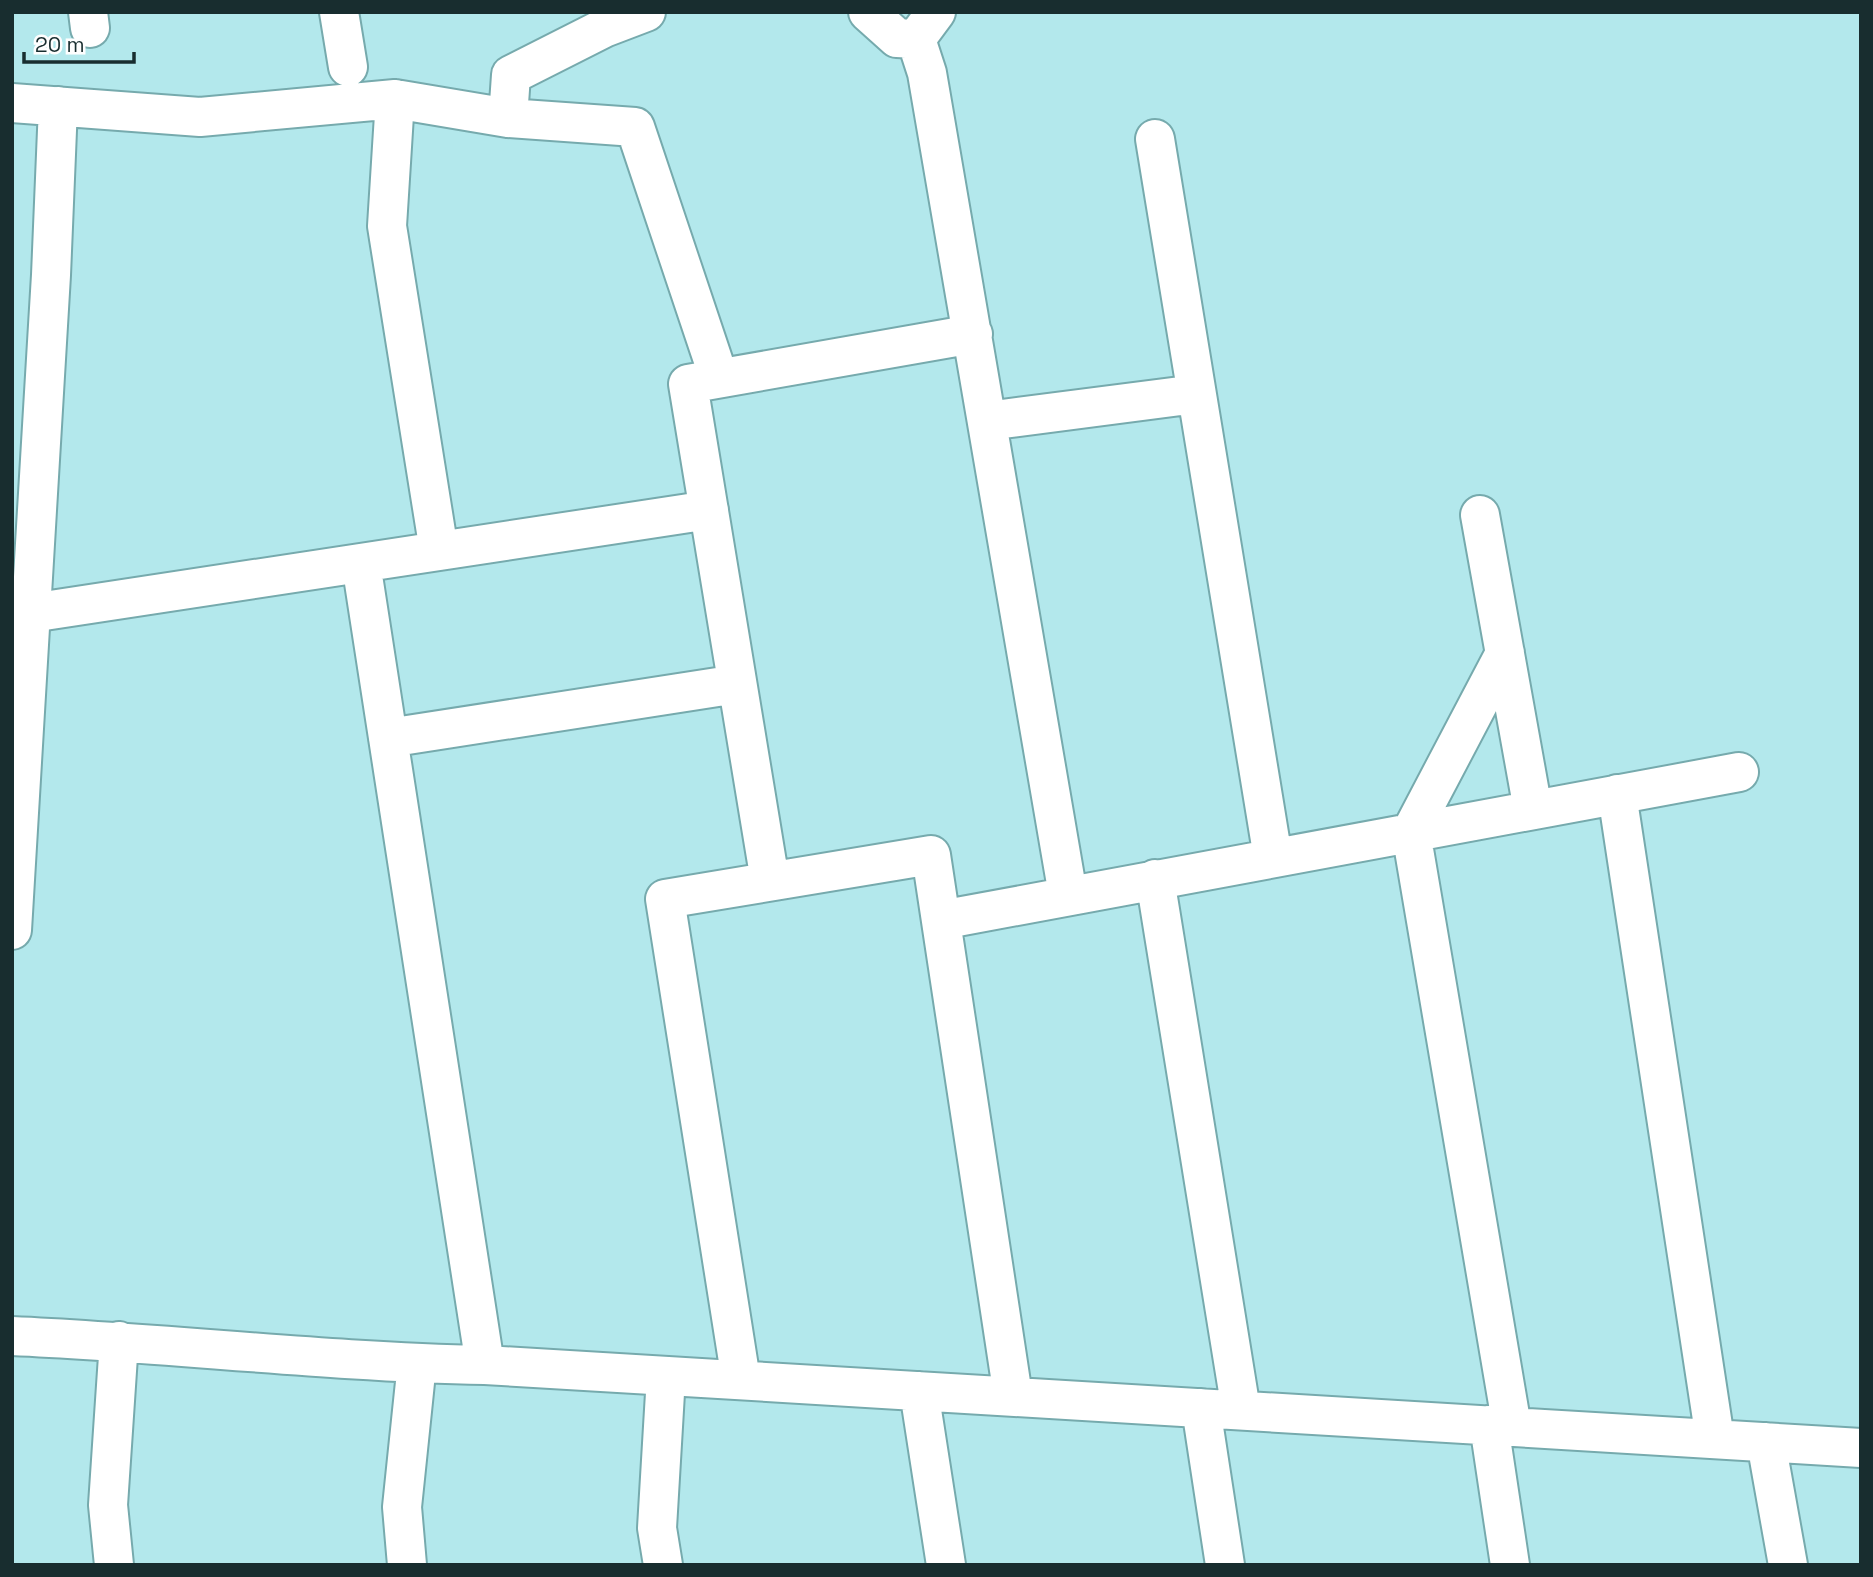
<svg xmlns="http://www.w3.org/2000/svg" width="1873" height="1577" font-family="'Space Grotesk',sans-serif">
<rect width="100%" height="100%" fill="#b3e8ec"/>
<g fill="none" stroke-linecap="round" stroke-linejoin="round">
<g stroke="#76aaad" stroke-width="42">
<path id="minor" d="M88 12 90 28
M339 12 348 67
M868 12 897 38 916 39
M916 39 927 73 1068 895
M916 39 936 12
M395 99 387 226 439 551
M12 103 200 117 395 99 508 118 635 127 719 378
M508 118 511 75 604 28 646 12
M1155 139 1273 858
M987 421 1196 394
M1480 515 1533 810
M361 563 485 1365
M31 613 709 510
M1505 653 1411 832 1512 1427
M388 738 737 684
M1617 794 1715 1439
M1155 879 1241 1410
M770 881 688 384 973 334
M941 920 1739 772
M12 930 51 275 58 106
M12 1336C170 1343 328 1362 485 1365L1861 1448
M741 1380 665 899 931 855 1013 1396
M919 1391 946 1565
M1201 1408 1225 1565
M1489 1425 1510 1565
M1766 1442 1788 1565
M114 1565 108 1505 119 1341
M407 1565 402 1507 417 1363
M663 1565 657 1528 666 1376"/>
</g>
<use href="#minor" stroke="#fff" stroke-width="38"/>
</g>
<rect width="1873" height="1577" fill="none" stroke="#182d2f" stroke-width="28"/>
<path d="M24 52v10h110v-10" fill="none" stroke="#182d2f" stroke-width="3.5"/>
<text x="35" y="52" font-size="21" fill="#182d2f" stroke="#fefefe" stroke-width="5" paint-order="stroke">20 m</text>
</svg>
